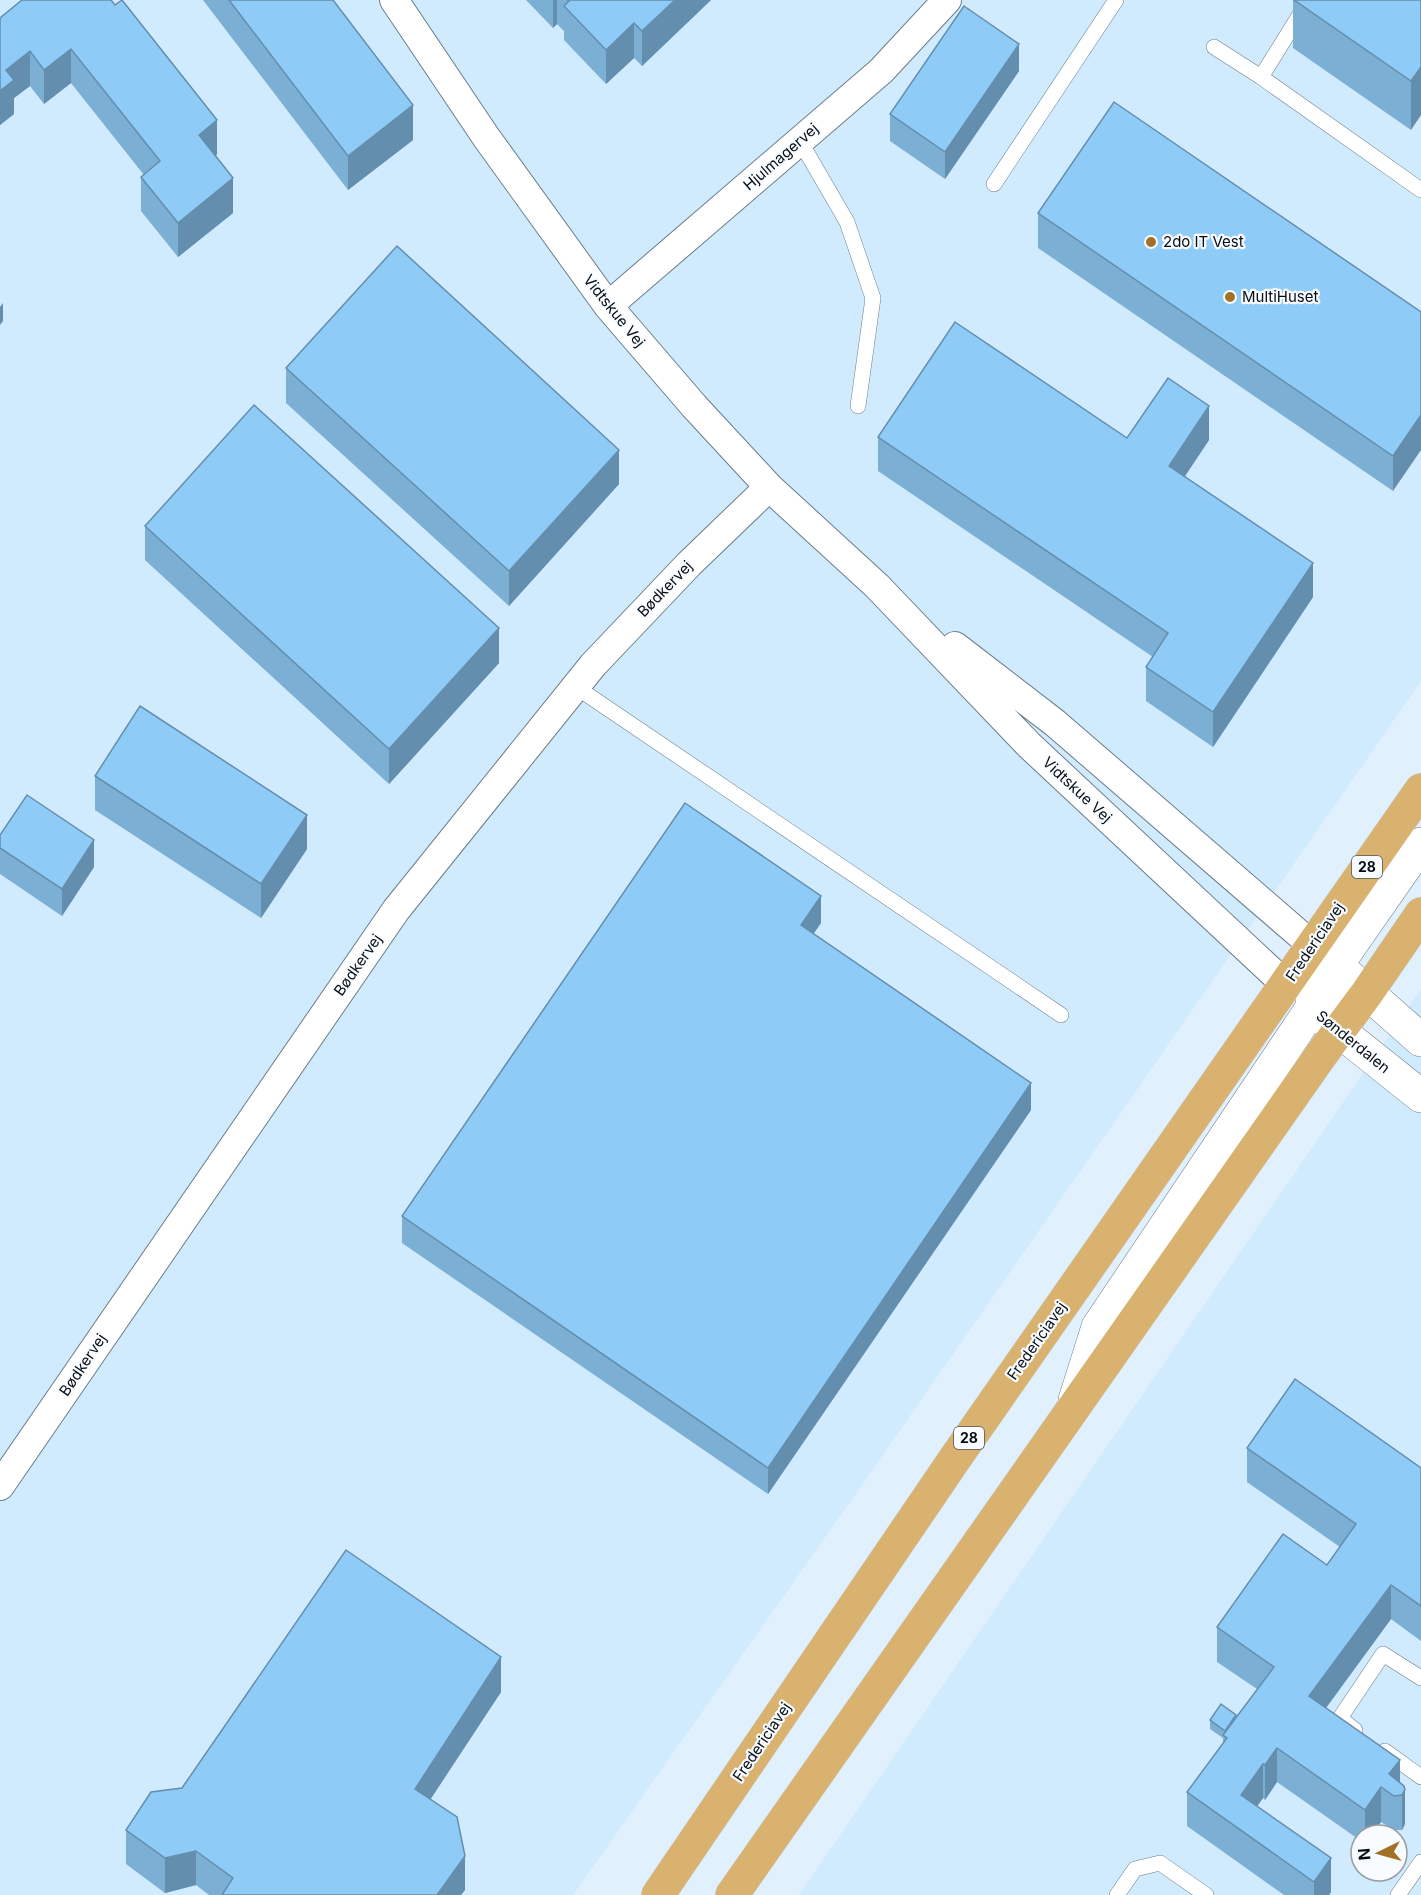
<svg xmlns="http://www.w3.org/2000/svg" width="1421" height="1895" font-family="Inter,sans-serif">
<rect width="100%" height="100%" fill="#e0f0fc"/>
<path fill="#d0eafe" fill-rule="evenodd" d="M0 0H1421V681L864 1482 573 1895H0Z
M1421 989V1895H799ZM1361 1835H1397V1871H1361Z"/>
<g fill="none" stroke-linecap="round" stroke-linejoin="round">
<g stroke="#6b7d8a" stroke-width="16">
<path id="lane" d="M1309 0 1261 77 1421 190
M1214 47 1261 77
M800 141 847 222 873 298 858 406
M994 184 1116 0
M576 687 1061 1015
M1355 1730 1340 1718 1383 1654 1421 1678
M1385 1751 1421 1777
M1117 1895 1135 1869 1160 1863 1206 1895
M1398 1895 1421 1862"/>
</g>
<g stroke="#6b7d8a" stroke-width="30">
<path id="street" d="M394 0 486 137 608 306 694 406 769 487 877 586 1029 745 1286 985
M608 306 881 71 947 0
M955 646 1055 723 1313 946
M0 1486 396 910 593 665 689 564 769 487"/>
</g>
<g stroke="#6b7d8a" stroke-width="34">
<path id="secondary" d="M1346 974 1421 1040
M1322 1017 1421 1096
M1338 1031 1336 966 1421 844
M1075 1400 1098 1327 1312 1008 1313 946"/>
</g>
<g stroke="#cdcfd0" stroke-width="34">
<path id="primary" d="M658 1895 956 1457 1421 790
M732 1895 1321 1055 1367 993 1421 914"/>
</g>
<use href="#lane" stroke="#fff" stroke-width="15"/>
<use href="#street" stroke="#fff" stroke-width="28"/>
<use href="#secondary" stroke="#fff" stroke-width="33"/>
<use href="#primary" stroke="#d8b26e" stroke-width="33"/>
</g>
<path fill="#7bafd4" d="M22 0 217 154 216 156 233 213 178 257 141 211V177L144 175 71 83 44 104 30 86 14 98V114L0 125V18Z
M203 0H333L413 140 348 190Z
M526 0H711L642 66 634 58 606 84 564 40V31L557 24 553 28Z
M1293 0H1421L1411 130 1293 48Z
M1019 71 945 179 890 141V114Z
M1038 213 1421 312 1393 491 1038 248Z
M286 368 619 484 509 606 286 403Z
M878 437 1127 438 1209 440 1185 476 1313 597 1213 747 1146 701V667L1153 657 878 471Z
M145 526 499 663 389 784 145 560Z
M95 776 307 849 261 918 95 810Z
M0 835 94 867 62 916 0 874Z
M821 923 813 934 1031 1110 768 1494 402 1243V1216Z
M1247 1448 1421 1468V1641L1391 1619 1326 1708 1404 1786 1405 1824 1402 1830H1394L1381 1822 1371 1835H1361V1841L1277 1782 1265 1800 1263 1798 1257 1806 1331 1892 1329 1895H1284L1187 1826V1792L1223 1743V1738L1210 1729V1720L1236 1717 1257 1689 1217 1662V1627L1327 1565 1340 1547 1247 1482Z
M501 1692 430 1799 465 1890 461 1895H209L196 1885 165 1893 126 1864V1830L182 1788Z"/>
<path fill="#648ead" d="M553 0H557V24L553 28Z
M675 0H711L642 66V31Z
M634 23V58L606 84V50Z
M1019 44V71L945 179V152Z
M71 49V83L44 104V70Z
M30 51V86L14 98V114L0 125V91L6 70Z
M1421 67V115L1411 130V81Z
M413 105V140L348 190V156Z
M217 120V154L199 169V135Z
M233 178V213L178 257V223Z
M3 303V321L0 325V307Z
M1209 406V440L1169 500V466Z
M1421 415V450L1393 491V456Z
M619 450V484L509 606V571Z
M1313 563V597L1213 747V712Z
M499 628V663L389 784V749Z
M307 815V849L261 918V884Z
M94 840V867L62 916V889Z
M821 896V923L801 952V925Z
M1031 1083V1110L768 1494V1468Z
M1391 1585V1619L1309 1731V1696Z
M501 1657V1692L415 1823V1789Z
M1277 1748V1782L1265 1800V1765Z
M1400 1760V1795L1389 1774Z
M1263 1764V1798L1241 1829V1795Z
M1381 1787V1822L1371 1835H1365V1810Z
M1405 1790V1824L1402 1830V1795Z
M196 1851V1885L165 1893V1858Z
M465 1856V1890L461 1895H437Z
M1331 1858V1892L1329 1895H1314V1882Z"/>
<path fill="#8fcbf7" stroke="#648ead" stroke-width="1.5" d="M22 0H111L115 5 122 0 217 120 199 135 233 178 178 223 141 177 160 161 71 49 44 70 30 51 6 70 14 80 0 91V18Z
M229 0H333L413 105 348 156Z
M567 0H675L642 31 634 23 606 50 564 6 569 1Z
M1294 0H1421V67L1411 81Z
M964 6 1019 44 945 152 890 114Z
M1114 102 1421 312V415L1393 456 1038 213Z
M397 246 619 450 509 571 286 368Z
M955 322 1127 438 1168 378 1209 406 1169 466 1313 563 1213 712 1146 667 1168 633 878 437Z
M254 405 499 628 389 749 145 526Z
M140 706 307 815 261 884 95 776Z
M27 795 94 840 62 889 0 848V835Z
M685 803 821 896 801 925 1031 1083 768 1468 402 1216Z
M1295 1379 1421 1468V1606L1391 1585 1309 1696 1400 1760 1389 1774 1404 1786 1405 1790 1402 1795 1394 1796 1381 1787 1365 1810 1277 1748 1265 1765 1263 1764 1241 1795 1331 1858 1314 1882 1187 1792 1227 1738 1223 1735 1274 1667 1217 1627 1283 1534 1327 1565 1356 1524 1247 1448Z
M346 1550 501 1657 415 1789 457 1817 465 1856 437 1895H222L233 1878 196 1851 165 1858 126 1830 151 1792 182 1788Z
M1221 1704 1236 1715 1225 1731 1210 1720Z"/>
<g fill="#a27126" stroke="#f8fbff" stroke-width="2">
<circle cx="1151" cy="242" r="6"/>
<circle cx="1230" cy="297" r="6"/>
</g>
<g text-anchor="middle" stroke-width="4.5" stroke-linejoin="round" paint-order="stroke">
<g fill="#f8fbff" stroke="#4f5559" stroke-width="1.5">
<rect x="1352" y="856" width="30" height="22" rx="4.5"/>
<rect x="954" y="1427" width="30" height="22" rx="4.5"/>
</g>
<g font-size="14" font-weight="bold" fill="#070e12">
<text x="1367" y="872">28</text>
<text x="969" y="1443">28</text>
</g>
<g font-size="15" fill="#070e12" stroke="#f8fbff">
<text transform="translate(781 157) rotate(-41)" y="5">Hjulmagervej</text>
<text transform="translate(614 311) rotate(51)" y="5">Vidtskue Vej</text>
<text transform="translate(665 589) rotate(-46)" y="5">Bødkervej</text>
<text transform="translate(1077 790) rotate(43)" y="5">Vidtskue Vej</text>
<text transform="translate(1315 942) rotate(-56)" y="5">Fredericiavej</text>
<text transform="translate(358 965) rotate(-55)" y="5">Bødkervej</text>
<text transform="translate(1353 1042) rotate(39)" y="5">Sønderdalen</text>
<text transform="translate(1037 1341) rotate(-55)" y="5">Fredericiavej</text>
<text transform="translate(83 1365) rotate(-56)" y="5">Bødkervej</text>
<text transform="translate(762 1742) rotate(-56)" y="5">Fredericiavej</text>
</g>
<g font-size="15" fill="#070e12" stroke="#f8fbff" text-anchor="start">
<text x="1163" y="247">2do IT Vest</text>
<text x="1242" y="302">MultiHuset</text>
</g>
</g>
<g transform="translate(1379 1853) rotate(265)"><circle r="28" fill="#f8fbff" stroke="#989ca0" stroke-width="1.5"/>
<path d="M0-4.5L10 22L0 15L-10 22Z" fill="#a27126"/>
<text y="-9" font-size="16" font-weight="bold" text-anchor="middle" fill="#070e12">N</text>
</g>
</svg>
